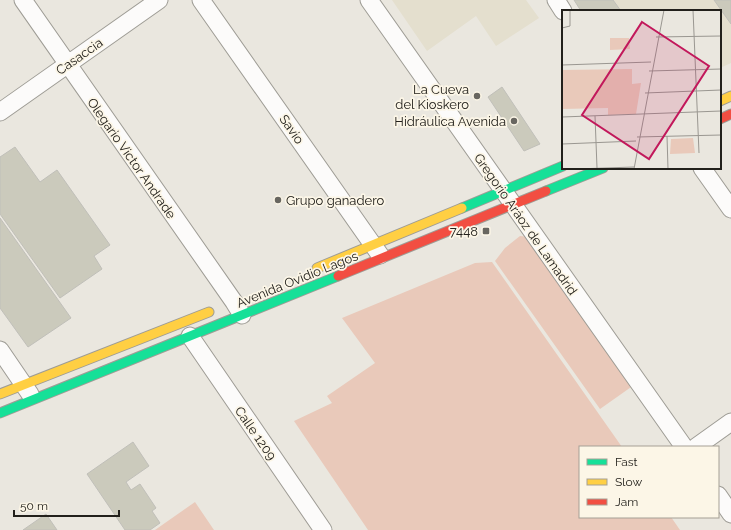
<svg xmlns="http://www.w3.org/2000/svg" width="731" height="530" font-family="Raleway,sans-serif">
<rect width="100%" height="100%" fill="#eae7df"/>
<path fill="#e4dfce" d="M392 0H526L539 18 496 46 476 16 427 51Z
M574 0H731V63L720 68V11H581Z"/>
<path fill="#e9c9ba" d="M520 236 529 237 634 385 600 409 495 261 505 248Z
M492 262 622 447H580V517H671L680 530H368L294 421 332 403 327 396 375 363 342 318 475 263Z
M195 502 214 530H155Z"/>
<path fill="#cbcabc" stroke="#c0bfb9" d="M574 0H613L621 11H581Z
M714 0H731V24Z
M502 87 540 144 524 151 488 97Z
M15 147 40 182 57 170 110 245 94 256 102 269 60 298 0 214V157Z
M0 218 71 318 28 347 0 308Z
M133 442 149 466 126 482 131 490 140 484 156 508 152 511 160 523 150 530H125L87 474Z
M46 514 57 530H23Z"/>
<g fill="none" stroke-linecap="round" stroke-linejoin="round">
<g stroke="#9e9c95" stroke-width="19">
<path id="street" d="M23 0 234 302 242 315
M201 0 380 255
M369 0 684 447
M556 0 563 11
M0 112 159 0
M702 168 731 209
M190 336 323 530
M0 350 30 394
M696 447 731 422
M718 495 731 514"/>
</g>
<g stroke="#9e9c95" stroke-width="11">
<path id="fast" d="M546 191 603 168
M462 208 563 166
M0 413 338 276"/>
</g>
<g stroke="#9e9c95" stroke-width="11">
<path id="slow" d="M720 101 731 96
M317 268 462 208
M0 394 209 312"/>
</g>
<g stroke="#9e9c95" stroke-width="11">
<path id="jam" d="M720 119 731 114
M338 276 546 191"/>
</g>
<use href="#street" stroke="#fcfbfa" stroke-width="17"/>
<use href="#fast" stroke="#16e098" stroke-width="9"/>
<use href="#slow" stroke="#ffcf43" stroke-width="9"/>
<use href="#jam" stroke="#f24e42" stroke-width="9"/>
</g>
<g fill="#686660" stroke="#fcf6e7" stroke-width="1.5">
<circle cx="477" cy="96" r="4"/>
<circle cx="514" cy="121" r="4"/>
<circle cx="278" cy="200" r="4"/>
<rect x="482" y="227" width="8" height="8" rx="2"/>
</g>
<g text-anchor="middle" stroke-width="3.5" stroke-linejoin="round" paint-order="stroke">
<g font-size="13" fill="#22201b" stroke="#fcf6e7">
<text transform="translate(79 56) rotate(-35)" y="5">Casaccia</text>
<text transform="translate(292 129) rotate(55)" y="5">Savio</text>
<text transform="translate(132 158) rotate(55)" y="5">Olegario Victor Andrade</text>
<text transform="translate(526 224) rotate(55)" y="5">Gregorio Aráoz de Lamadrid</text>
<text transform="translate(297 279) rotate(-22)" y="5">Avenida Ovidio Lagos</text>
<text transform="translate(256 433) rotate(55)" y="5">Calle 1209</text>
</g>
<g font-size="13" fill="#22201b" stroke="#fcf6e7" text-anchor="end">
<text x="469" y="94">La Cueva<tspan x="469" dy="15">del Kioskero</tspan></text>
<text x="506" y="126">Hidráulica Avenida</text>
<text x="286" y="205" text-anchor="start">Grupo ganadero</text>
<text x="478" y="236">7448</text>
</g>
</g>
<g transform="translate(562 10)">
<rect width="159" height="159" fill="#eae7df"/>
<path d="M48 28H67L68 39 48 40ZM70 59V74L79 73 74 104 46 105V98L0 99V60ZM131 128 133 143 108 144 109 129Z" fill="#e9c9ba"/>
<path fill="none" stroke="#9a9791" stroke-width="1" d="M131 0 137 143M0 18 8 16V0M94 27 159 26M0 55 89 52M87 61 159 59M83 83 159 80M33 106 35 158M0 107 159 101M105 126 106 159M75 127 159 125M0 134 74 131M14 159 72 157M72 159 102 0"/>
<path fill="#c2185b" fill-opacity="0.15" stroke="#c2185b" stroke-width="2" d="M80 12 147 56 87 149 20 105Z"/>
<rect width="159" height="159" fill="none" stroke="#22201b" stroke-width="2"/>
</g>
<rect x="579" y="446" width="140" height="72" fill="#fcf6e7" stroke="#a5a095"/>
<rect x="587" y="459" width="20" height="6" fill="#16e098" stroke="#a5a095"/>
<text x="615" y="466" font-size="12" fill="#22201b">Fast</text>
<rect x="587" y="479" width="20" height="6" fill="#ffcf43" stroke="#a5a095"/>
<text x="615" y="486" font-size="12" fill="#22201b">Slow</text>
<rect x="587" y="499" width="20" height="6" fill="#f24e42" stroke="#a5a095"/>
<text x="615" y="506" font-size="12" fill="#22201b">Jam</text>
<path d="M14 510v6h105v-6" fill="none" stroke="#22201b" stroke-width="2"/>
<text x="20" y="510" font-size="12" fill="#22201b" stroke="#fcf6e7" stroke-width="3" paint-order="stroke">50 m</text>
</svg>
